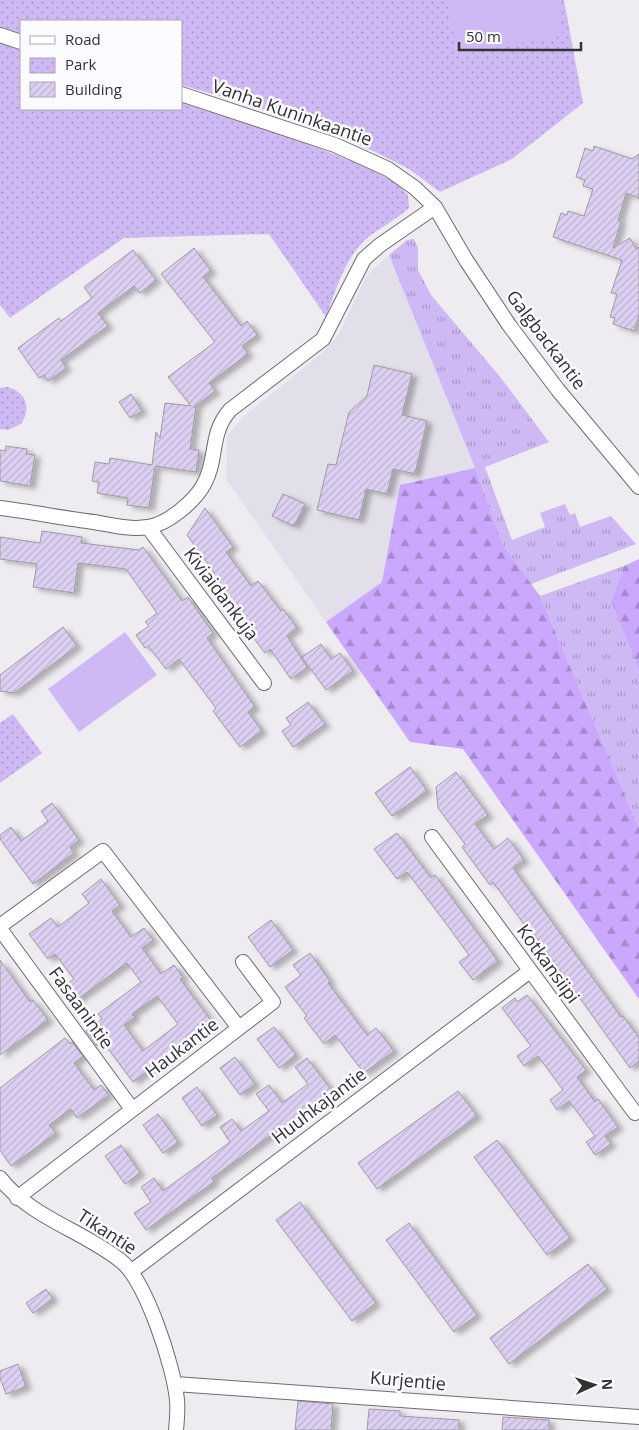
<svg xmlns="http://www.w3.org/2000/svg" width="639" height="1430" font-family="'Open Sans',sans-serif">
<defs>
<pattern id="grass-tufts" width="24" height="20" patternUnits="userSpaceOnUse" patternTransform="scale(1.25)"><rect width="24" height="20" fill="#cfb9f4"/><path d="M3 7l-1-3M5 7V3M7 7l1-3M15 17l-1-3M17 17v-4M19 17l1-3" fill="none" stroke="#a997c6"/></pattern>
<pattern id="forest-firs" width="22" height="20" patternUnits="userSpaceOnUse" patternTransform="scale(1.25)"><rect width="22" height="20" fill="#c9a8fd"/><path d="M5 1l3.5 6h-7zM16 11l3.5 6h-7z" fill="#a489cd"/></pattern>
<pattern id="park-dots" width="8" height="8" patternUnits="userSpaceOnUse" patternTransform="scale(1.25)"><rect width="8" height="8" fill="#cfb9f4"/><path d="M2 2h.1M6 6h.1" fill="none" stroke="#a997c6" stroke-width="1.8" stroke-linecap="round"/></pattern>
<pattern id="building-hatch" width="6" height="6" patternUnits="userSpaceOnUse" patternTransform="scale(1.25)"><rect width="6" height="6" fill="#dccff2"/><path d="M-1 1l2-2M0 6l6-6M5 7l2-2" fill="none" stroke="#bdb2d0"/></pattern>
<filter id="shadow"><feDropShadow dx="5.5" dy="3" stdDeviation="2.5" flood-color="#0004"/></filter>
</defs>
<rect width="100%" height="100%" fill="#eeecf1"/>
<path fill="#e3dfea" d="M389 255 475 468 400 485 382 582 326 622 226 479 227 436 244 416 322 353 339 334 366 276Z"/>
<path fill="url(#grass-tufts)" d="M414 239 418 248V270L431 295 501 378 549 442 485 467 512 540 545 527 540 513 565 504 570 515 575 513 580 527 611 516 636 544 531 584 503 545 475 468 389 255 407 240Z
M624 566 611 601 639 670V828L540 596Z"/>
<path fill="url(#forest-firs)" d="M475 468 503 545 540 596 639 828V999L463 749 410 742 326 622 382 582 400 485Z
M639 559V670L611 601 624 566Z"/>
<path fill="url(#park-dots)" d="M0 0H564L583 103 512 159 440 192C427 183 414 171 399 164 333 128 254 106 181 85V21H21V38L0 30Z
M0 42 21 49V109H181V102C238 121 297 138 353 162 373 171 393 178 408 195L409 208C396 220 372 232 362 243 343 263 335 293 326 317L269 234 124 238 10 318 0 305Z
M7 387C26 391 32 408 21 424L8 430 0 429V388Z
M13 714 42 753 0 783V723Z"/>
<path fill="#cfb9f4" d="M447 0H557L563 35 457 55Z
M125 632 157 675 79 732 48 689Z"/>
<path fill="url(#building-hatch)" stroke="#9d9b9f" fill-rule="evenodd" filter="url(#shadow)" d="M594 146 632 159 639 154V198L626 193 618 221H621L613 248 630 238 636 249 639 247V315L634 331 613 324 615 318 610 317 617 294 611 293 622 260 553 237 561 213 567 215 568 211 584 216 593 189 583 186 585 180 576 177 585 148 593 151Z
M194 248 211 271 203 277 241 326 247 321 257 335 242 346 248 354 209 383 215 391 194 407H196L190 449 199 450 196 472 155 466 149 508 127 505 128 498 97 493 99 482 92 481 95 462 109 464 110 458 152 465 156 432 160 438 165 403 191 406 168 377 215 342 161 274Z
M133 250 156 280 140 293 134 286 98 313 108 326 61 360 66 368 48 381 44 375 39 378 18 348 59 318 61 321 92 298 84 287Z
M374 365 412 374 402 415 427 421 415 474 393 469 387 494 366 489 359 520 317 510 328 464 336 465 349 412 367 396Z
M131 394 142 411 130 418 119 402Z
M6 446 27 449 26 454 35 455 30 486 0 481V450L5 451Z
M283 494 305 504 294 526 272 516Z
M205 508 233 547 226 552 251 586 258 581 281 611 283 609 297 628 287 636 307 667 291 679 270 649 265 653 240 620 209 575 214 572 187 535Z
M42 531 82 537 81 543 139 550 143 547 182 601 188 597 213 633 207 638 255 707 248 712 262 731 240 747 213 711 216 708 179 659 166 669 148 646 145 648 136 635 149 626 145 622 157 613 126 569 78 563 74 593 33 587 37 564 0 559V537L40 543Z
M63 627 77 646 14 693 0 691V675Z
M321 644 331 659 340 653 353 671 326 690 302 657Z
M308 702 325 724 293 747 282 731 291 725 286 718Z
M410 767 427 791 392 816 375 793Z
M456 772 488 815 475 824 494 849 508 838 524 860 513 868 621 1017 623 1016 639 1038V1061L630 1068 528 926 526 927 493 882 490 885 462 847 465 844 438 808 436 787Z
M52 803 79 840 70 847 74 853 33 884 0 839V835L11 827 21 841 48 821 41 811Z
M397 833 431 878 435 875 498 961 473 980 459 962 469 955 445 922 407 872 397 879 374 849Z
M101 879 120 905 112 911 131 937 144 928 153 940 142 948 161 974 174 965 183 977 180 979 212 1022 133 1082 103 1042 97 1046 86 1031 102 1019 98 1014 141 982 127 963 71 1004 60 989 74 979 55 954 48 959 29 934 51 918 58 927 89 903 82 894ZM157 996 178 1024 143 1051 124 1025 135 1017 132 1014Z
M271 920 293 950 270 967 248 937Z
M310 953 330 981 328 983 367 1035 376 1028 394 1051 364 1073 335 1035 324 1044 304 1018 307 1016 285 987 301 975 293 965Z
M0 960 30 1002 33 1000 48 1020 0 1055Z
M527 995 586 1070 577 1077 595 1102 598 1099 618 1127 605 1136 611 1144 595 1155 586 1142 595 1136 569 1101 557 1110 550 1100 563 1090 538 1056 524 1066 517 1056 531 1046 502 1008 515 998 517 1002Z
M274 1027 296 1055 279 1068 257 1039Z
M65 1038 70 1044 72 1042 83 1056 74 1063 94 1090 101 1085 109 1095 77 1118 71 1109 49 1125 56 1133 11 1166 0 1150V1088Z
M235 1057 255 1084 240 1095 220 1068Z
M307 1058 332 1091 212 1178 214 1182 146 1230 134 1213 151 1202 141 1187 154 1178 163 1191 230 1142 220 1127 232 1119 241 1131 269 1111 256 1094 269 1085 282 1103 308 1084 295 1067Z
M197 1087 217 1115 202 1126 182 1098Z
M458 1091 477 1116 377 1189 358 1163Z
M158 1114 178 1142 163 1153 143 1125Z
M497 1140 570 1238 547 1255 474 1157Z
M121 1145 140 1173 125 1184 105 1156Z
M300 1202 376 1303 352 1321 276 1220Z
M409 1223 477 1315 454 1332 386 1240Z
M588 1264 607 1289 509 1364 490 1338Z
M46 1289 53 1299 33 1313 26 1303Z
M18 1364 26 1387 6 1394 0 1378V1371Z
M298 1401 333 1404 331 1430H295Z
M369 1409 400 1411V1416L459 1420V1430H367Z
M503 1417 549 1420V1430H502Z"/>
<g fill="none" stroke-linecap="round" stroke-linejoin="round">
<g stroke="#6d6b6f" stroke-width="16">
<path id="minor" d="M0 35 21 42
M181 94 335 145 388 169 415 188 435 207 466 260 509 325 558 390 639 487
M0 508C32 512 63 518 94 522 111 525 130 530 148 527 168 524 195 501 204 484 218 459 209 434 230 410L323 339 364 259 380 245 435 207
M148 527 264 683
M432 837 635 1113
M0 926 103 851 239 1028 17 1198
M0 929 132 1109
M239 1028 273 1002 243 962
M0 1178C31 1218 82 1230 121 1261 146 1281 174 1367 177 1400 178 1410 177 1420 176 1430
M132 1271 530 971
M175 1384 639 1417"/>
</g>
<use href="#minor" stroke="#fff" stroke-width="14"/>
</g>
<g text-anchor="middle" stroke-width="5" stroke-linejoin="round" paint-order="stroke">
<g font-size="18" fill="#323133" stroke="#fbfafe">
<text transform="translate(292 113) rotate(19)" y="6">Vanha Kuninkaantie</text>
<text transform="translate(546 340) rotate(53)" y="6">Galgbackantie</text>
<text transform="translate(221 594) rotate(53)" y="6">Kiviaidankuja</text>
<text transform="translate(548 964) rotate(54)" y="6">Kotkansiipi</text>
<text transform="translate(81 1008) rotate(54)" y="6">Fasaanintie</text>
<text transform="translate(182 1048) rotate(-37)" y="6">Haukantie</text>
<text transform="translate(319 1106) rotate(-37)" y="6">Huuhkajantie</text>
<text transform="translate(107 1232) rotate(33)" y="6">Tikantie</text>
<text transform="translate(408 1381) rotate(5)" y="6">Kurjentie</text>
</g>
</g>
<rect x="20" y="20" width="162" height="90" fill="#fbfafe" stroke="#abaaad"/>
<rect x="30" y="36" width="25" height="8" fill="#ffffff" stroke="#abaaad"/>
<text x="65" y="45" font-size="15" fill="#323133">Road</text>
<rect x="30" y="58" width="25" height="15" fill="url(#park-dots)" stroke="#abaaad"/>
<text x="65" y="70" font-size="15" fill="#323133">Park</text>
<rect x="30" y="82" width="25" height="15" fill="url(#building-hatch)" stroke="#abaaad"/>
<text x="65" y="95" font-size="15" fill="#323133">Building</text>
<g transform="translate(594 1385) rotate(87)" stroke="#fbfafe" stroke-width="4" paint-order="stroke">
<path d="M0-4L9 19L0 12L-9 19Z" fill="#323133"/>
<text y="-8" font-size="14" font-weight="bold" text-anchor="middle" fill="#323133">N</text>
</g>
<path d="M459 42v8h122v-8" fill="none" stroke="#323133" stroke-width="2.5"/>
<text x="466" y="42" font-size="15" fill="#323133" stroke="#fbfafe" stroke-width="4" paint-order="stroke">50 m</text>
</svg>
